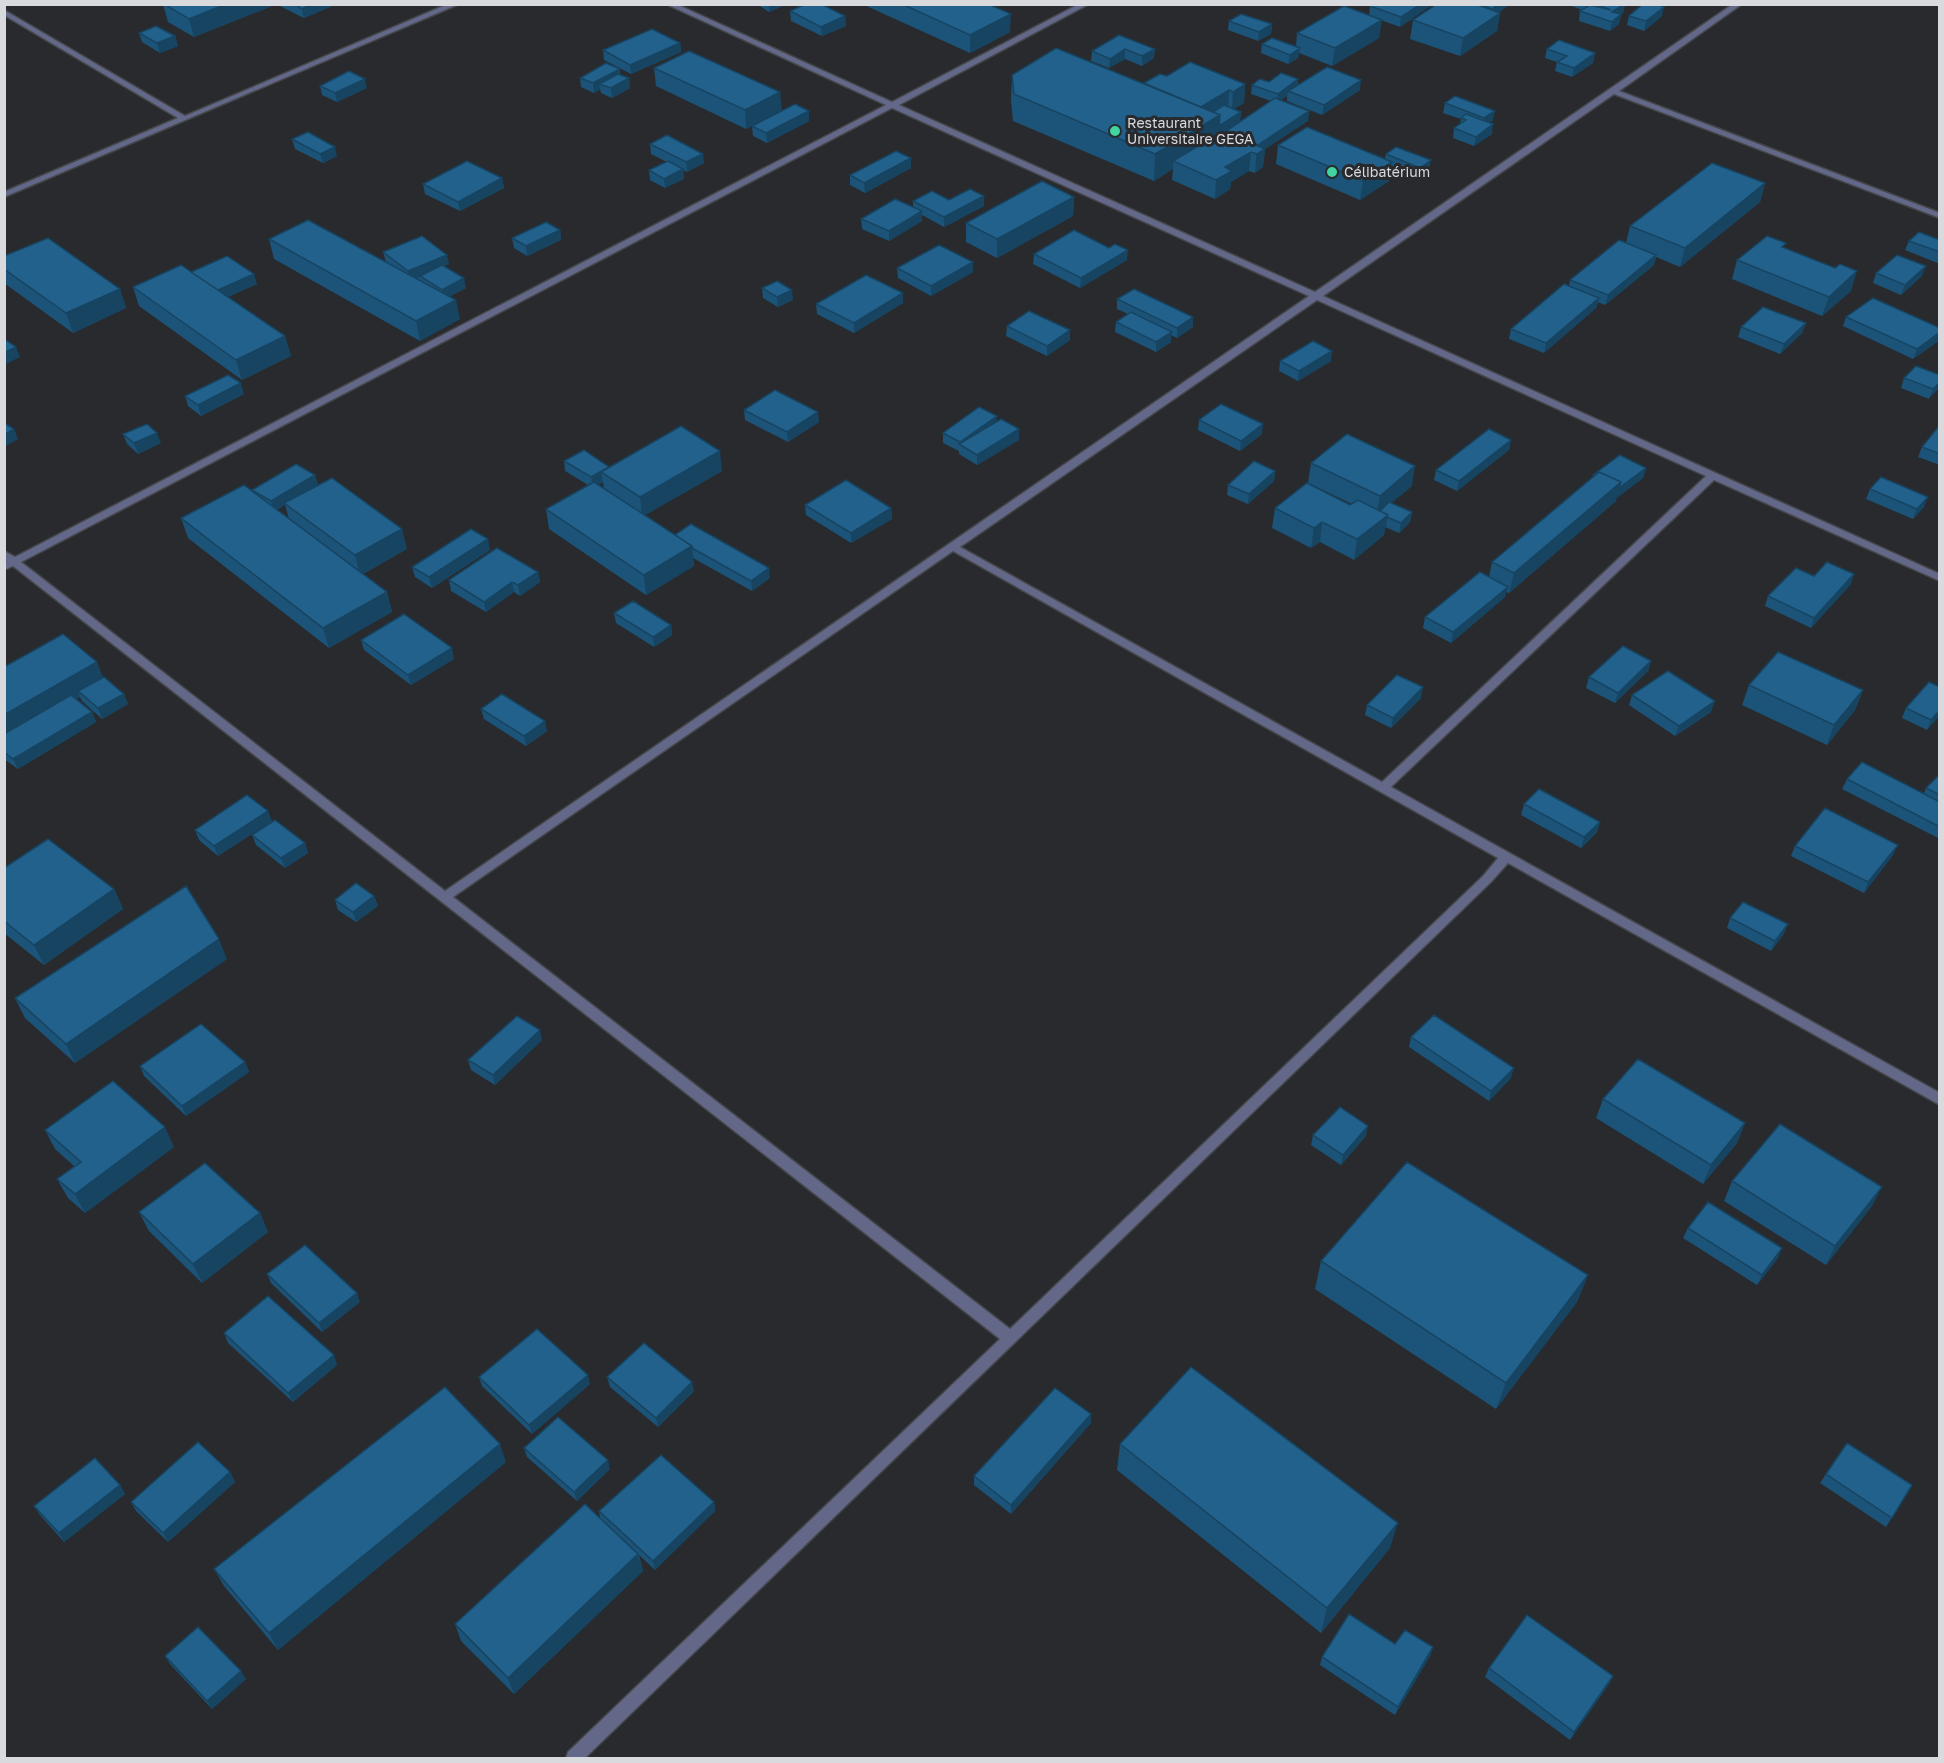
<svg xmlns="http://www.w3.org/2000/svg" width="1944" height="1763" font-family="'Golos Text',sans-serif">
<rect width="100%" height="100%" fill="#282a2d"/>
<g fill="none" stroke-linecap="round" stroke-linejoin="round">
<g stroke="#444649" stroke-width="3">
<path id="minor" d="M448 4H459L4 197V192L178 118 4 15V10L185 116Z
M666 4H676L892 102 1079 4H1089L899 105 1315 292 1733 4H1742L1619 91 1940 213V218L1614 94 1323 296 1940 574V581L1714 480 1391 787 1940 1093V1105L1508 863 1491 882 585 1758H566L568 1752 1000 1339 13 566 4 570V563L7 561 4 560V551L15 557 886 105ZM892 108 1309 296 445 891 21 562ZM1317 300 1706 476 1382 782 960 547ZM953 551 1498 858 1483 876 1010 1329 453 897Z"/>
</g>
<use href="#minor" fill="#636788" fill-rule="evenodd"/>
</g>
<path fill="#1c5378" fill-rule="evenodd" d="M163 4H277L194 37 168 22Z
M280 4H337L304 18 280 6Z
M757 4H787L769 12Z
M862 4H988L1010 32 970 53Z
M1433 4 1400 27 1381 20 1379 38 1332 66 1299 53 1298 58 1288 64 1261 53 1262 44 1296 47 1297 33 1369 15 1370 6Z
M1437 4H1510L1498 13H1500L1497 31 1460 56 1410 39 1413 20Z
M1567 4H1625L1623 13 1621 14 1619 24 1610 31 1579 21 1580 11 1582 10Z
M790 11 845 16 846 26 822 36 791 21Z
M1629 16H1662L1644 31 1627 25Z
M1229 21 1272 24 1271 34 1258 41 1228 30Z
M139 33 175 36 178 46 160 53 142 42Z
M1119 35 1154 58 1142 66 1125 59 1109 68 1091 61 1092 51Z
M680 43 681 52 631 74 604 60 603 50Z
M1547 49 1595 53 1593 63 1572 77 1555 71 1557 62 1545 58Z
M654 68 782 111 746 129 656 86Z
M620 75 629 78 630 88 612 98 601 93 600 89 594 93 581 87 580 78Z
M1012 75 1144 83 1167 76 1245 84 1244 103 1234 109 1241 112 1240 121 1271 101 1251 94 1252 85 1269 82 1298 79V85L1360 90 1322 115 1287 101V96L1281 100 1309 111 1308 121 1265 149 1263 167 1255 173 1249 171 1231 182 1230 189 1215 199 1172 180 1173 169 1154 181 1013 121 1011 101Z
M320 86 367 88 337 102 322 95Z
M1445 103 1493 120 1489 123 1492 134 1474 146 1453 138 1454 128 1460 124 1461 119 1443 113Z
M809 121 767 143 753 136 752 126Z
M292 139 337 156 323 163 295 149Z
M650 144 704 163 687 172 683 170 684 179 665 188 650 180 649 170 667 162 651 154Z
M1278 145 1385 159 1386 154 1429 170 1418 177 1391 166 1389 181 1360 200 1276 164Z
M911 168 865 193 850 185V175Z
M502 178 504 188 460 211 425 194 423 184Z
M1765 183 1760 202 1680 267 1656 257 1654 265 1605 305 1598 302 1596 308 1544 353 1509 339 1511 329 1569 286 1570 280 1626 243 1630 226Z
M984 196V206L944 227 922 215V221L889 241 862 229 861 219 913 207V201L949 200Z
M1074 197 1073 216 997 258 966 242V223Z
M560 230 561 240 527 256 514 248 512 238Z
M269 239 386 262 383 252 449 264 444 266 466 288 450 296 460 319 420 341 274 259Z
M1940 240V264L1905 250 1909 241Z
M1109 248 1127 260 1080 288 1033 264 1034 254Z
M1785 248 1851 291 1822 316 1732 279 1737 260Z
M4 256 120 289 126 308 73 333 4 283Z
M897 268 973 272 931 296 898 278Z
M192 272 257 284 228 297 285 336 291 356 242 380 139 306 133 287Z
M1876 273 1922 276 1901 295 1873 283Z
M762 288 793 300 778 307 763 298Z
M903 293V303L854 333 817 314 816 304Z
M1117 299 1193 327 1177 338 1171 335V342L1156 352 1115 332 1116 322 1128 314 1117 309Z
M1846 317 1940 328V340L1913 359 1843 326Z
M1806 323 1802 333 1780 354 1738 337 1741 327Z
M1007 326 1070 340 1047 356 1006 336Z
M1280 361H1331L1298 381 1279 371Z
M1940 375 1929 399 1901 388 1904 378Z
M244 394 201 416 188 406 185 396Z
M744 410 819 422 788 442 745 420Z
M1199 420 1262 434 1240 451 1198 430Z
M996 422 1019 429V440L977 465 959 454V451L943 443V433Z
M1940 426V465L1918 457 1922 447Z
M123 434 161 443 138 454 127 444Z
M1511 440 1509 450 1457 491 1434 480 1436 470Z
M564 461 609 467 722 471 645 515 675 535 770 578 752 591 693 558 694 566 646 595 549 529 546 509 588 485 565 471ZM603 482 604 488 598 485Z
M1311 463 1412 486 1391 503 1412 512 1410 522 1399 533 1385 527 1384 535 1354 560 1320 542 1311 548 1272 528 1275 508 1350 505 1352 504 1308 483Z
M1646 468 1643 478 1616 498V501L1509 593 1506 592 1505 597 1451 643 1423 628 1425 617 1489 577 1492 562 1593 477V475Z
M1275 471 1274 481 1248 504 1227 495 1228 485Z
M315 475 318 485 407 549 363 574 387 592 392 612 329 648 188 538 181 518 252 491V490ZM285 505 289 519 277 510Z
M1870 489 1924 507 1913 519 1866 499Z
M805 505 891 508 892 519 851 543 806 515Z
M490 550 432 588 415 577 412 567Z
M538 572 540 582 520 596 514 592 486 612 451 591 449 580Z
M1814 576 1851 584 1811 628 1765 606 1768 596Z
M614 613 671 625 672 635 654 647 616 623Z
M361 640 454 659 411 685 364 650Z
M1651 661 1648 671 1615 703 1586 688 1589 677Z
M4 667 103 677 124 694 128 704 102 719 82 701 80 697 76 699 92 712 96 722 18 769 4 759Z
M1940 681V715L1927 730 1902 718 1906 708 1938 686Z
M1749 685 1863 690 1855 710 1827 745 1742 705Z
M1632 695 1711 712 1675 736 1629 705Z
M1421 698 1391 728 1365 715 1367 705Z
M481 709 547 731 526 746 484 719Z
M1940 774V839L1842 789 1847 779 1924 793 1926 788Z
M1524 804 1600 822 1597 832 1581 848 1521 815Z
M272 821 218 856 199 840 195 830Z
M252 835 305 843 308 853 285 868 256 845Z
M1795 846 1893 855 1864 893 1791 856Z
M4 868 114 889 123 909 44 965 4 933Z
M374 896 378 906 356 922 338 910 335 900Z
M1730 918 1788 924 1783 935 1771 951 1727 928Z
M227 959 75 1063 25 1018 15 998Z
M1411 1037 1511 1078 1489 1101 1409 1047Z
M542 1040 495 1085 471 1070 468 1060Z
M245 1062 249 1072 186 1116 144 1076 140 1066Z
M1603 1099 1745 1123 1737 1143 1703 1184 1596 1118Z
M45 1130 174 1147 85 1213 68 1198 57 1179 74 1166 55 1149Z
M1313 1135 1366 1136 1341 1165 1311 1145Z
M1732 1181 1872 1206 1826 1265 1724 1201Z
M139 1212 260 1213 268 1232 202 1283 149 1231Z
M1688 1228 1778 1258 1757 1285 1683 1238Z
M1321 1261 1588 1275 1577 1302 1496 1409 1315 1289Z
M267 1274 360 1302 322 1332 271 1283Z
M224 1333 337 1365 293 1402 228 1343Z
M479 1377 590 1384 532 1434 482 1386Z
M607 1377 694 1391 658 1427 610 1387Z
M1091 1414V1423L1011 1514 974 1485V1476Z
M1120 1444 1390 1548 1321 1633 1117 1470Z
M524 1448 610 1469 577 1501 527 1457Z
M506 1462 278 1650 224 1586 214 1569Z
M230 1472 235 1482 168 1542 136 1511 131 1502Z
M1826 1474 1912 1485 1886 1527 1820 1483Z
M120 1485 125 1494 64 1542 40 1515 34 1506Z
M714 1502 715 1511 655 1570 639 1555 643 1571 514 1694 461 1641 455 1624 600 1518 599 1511Z
M1433 1647 1430 1656 1395 1715 1320 1665 1322 1657Z
M165 1656 246 1679 212 1709 170 1664Z
M1489 1668 1613 1676 1609 1684 1570 1740 1485 1677Z"/>
<path fill="#174461" d="M226 4H277L194 37 189 19Z
M313 4H337L304 18 302 9Z
M769 4H787L769 12Z
M1421 4H1433L1400 27 1401 17Z
M1498 4H1510L1490 18 1492 9Z
M1625 4 1623 13 1610 21 1612 12Z
M1664 7 1662 16 1644 31 1646 21Z
M1500 13 1497 31 1460 56 1463 38Z
M1011 14 1010 32 970 53V35Z
M1621 14 1619 24 1610 31 1612 22Z
M845 16 846 26 822 36 821 27Z
M1382 20 1379 38 1332 66 1335 48Z
M1272 24 1271 34 1258 41 1259 32Z
M175 36 178 46 160 53 157 43Z
M680 43 681 52 631 74 630 65Z
M1300 48 1298 58 1288 64 1290 55Z
M1125 49V59L1109 68 1110 59Z
M1155 49 1154 58 1142 66V56Z
M1595 53 1593 63 1572 77 1574 68Z
M620 69 621 78 599 84 600 89 594 93 593 83Z
M629 78 630 88 612 98 611 88Z
M365 79 367 88 337 102 335 93Z
M1298 79 1297 89 1288 91 1287 96 1277 103 1278 94Z
M1361 80 1360 90 1322 115 1324 105Z
M1245 84 1244 103 1232 110 1233 92Z
M1229 90 1228 109 1205 123 1200 108Z
M780 92 782 111 746 129 745 110Z
M809 111V121L767 143 766 133Z
M1309 111 1308 121 1265 149 1263 167 1255 173 1257 146Z
M1495 111 1493 120 1483 128 1484 118Z
M1241 112 1240 121 1218 136 1173 161V169L1154 181 1155 154 1220 115Z
M1493 124 1492 134 1474 146 1476 137Z
M335 147 337 156 323 163 320 154Z
M1251 152 1249 171 1231 182 1230 189 1215 199 1216 180 1225 167Z
M703 154 704 163 687 172 686 162Z
M911 158V168L865 193 864 183Z
M1431 160 1429 170 1418 177 1420 168Z
M1392 162 1389 181 1360 200 1363 181Z
M683 169 684 179 665 188 664 179Z
M502 178 504 188 460 211 458 202Z
M1765 183 1760 202 1680 267 1685 248Z
M984 196V206L944 227V217Z
M1074 197 1073 216 997 258V239Z
M922 211V221L889 241V231Z
M560 230 561 240 527 256 526 246Z
M1128 250 1127 260 1080 288 1081 278Z
M447 255 449 264 410 281 408 271Z
M1656 255 1654 265 1605 305 1608 295Z
M973 262V272L931 296V286Z
M1926 266 1922 276 1901 295 1905 285Z
M1857 271 1851 291 1822 316 1829 297Z
M254 274 257 284 220 300 218 290Z
M464 278 466 288 444 299 442 290Z
M120 289 126 308 73 333 66 313Z
M792 290 793 300 778 307 777 297Z
M903 293V303L854 333V323Z
M1599 298 1596 308 1544 353 1546 343Z
M456 300 460 319 420 341 416 321Z
M1193 317V327L1177 338V328Z
M1806 323 1802 333 1780 354 1784 344Z
M1070 330V340L1047 356V346Z
M1172 332 1171 342 1156 352V342Z
M1940 332V340L1913 359 1917 349Z
M285 336 291 356 242 380 236 360Z
M16 347 20 357 4 365V353Z
M1332 351 1331 361 1298 381 1299 371Z
M1940 382V387L1929 399 1933 389Z
M241 383 244 394 201 416 198 405Z
M818 412 819 422 788 442 787 432Z
M997 416 996 426 960 444V442Z
M1263 424 1262 434 1240 451 1241 441Z
M14 429 18 439 4 447V435Z
M1019 429V440L977 465V455Z
M157 433 161 443 138 454 134 443Z
M1511 440 1509 450 1457 491 1459 481Z
M720 451 722 471 642 517 640 497Z
M1415 466 1412 486 1376 516 1380 496Z
M1646 468 1643 478 1617 498 1619 488Z
M1275 471 1274 481 1248 504 1249 494Z
M601 472 603 482 593 487 591 477Z
M315 475 318 485 284 503 285 505 274 511 271 501Z
M1621 482 1616 501 1509 593 1514 573Z
M1928 497 1924 507 1913 519 1917 509Z
M891 508 892 519 851 543V533Z
M1412 512 1410 522 1399 533 1401 523Z
M1388 515 1384 535 1354 560 1357 539Z
M1322 522 1320 542 1311 548 1314 528Z
M402 529 407 549 360 575 355 555Z
M488 539 490 550 432 588 429 577Z
M692 546 694 566 646 595 644 575Z
M769 568 770 578 752 591 751 581Z
M538 572 540 582 520 596 518 585Z
M1854 574 1851 584 1811 628 1814 618Z
M512 582 514 592 486 612 484 602Z
M1508 587 1505 597 1451 643 1453 632Z
M387 592 392 612 329 648 323 628Z
M671 625 672 635 654 647 653 637Z
M452 648 454 659 411 685 408 675Z
M1651 661 1648 671 1615 703 1618 693Z
M97 662 105 682 78 691 80 697 4 740V715Z
M1423 687 1421 698 1391 728 1393 718Z
M1863 690 1855 710 1827 745 1834 725Z
M124 694 128 704 102 719 98 708Z
M1715 701 1711 712 1675 736 1679 726Z
M1940 710V715L1927 730 1931 720Z
M92 712 96 722 18 769 13 759Z
M545 721 547 731 526 746 524 736Z
M268 811 272 821 218 856 214 846Z
M1600 822 1597 832 1581 848 1584 837Z
M305 843 308 853 285 868 281 858Z
M1898 845 1893 855 1864 893 1868 882Z
M114 889 123 909 44 965 34 945Z
M374 896 378 906 356 922 353 912Z
M1788 924 1783 935 1771 951 1775 941Z
M219 939 227 959 75 1063 66 1044Z
M540 1030 542 1040 495 1085 493 1075Z
M245 1062 249 1072 186 1116 182 1106Z
M1514 1068 1511 1078 1489 1101 1491 1091Z
M1745 1123 1737 1143 1703 1184 1711 1165Z
M1368 1126 1366 1136 1341 1165 1343 1155Z
M165 1127 174 1147 85 1213 75 1194Z
M1882 1187 1872 1206 1826 1265 1835 1246Z
M260 1213 268 1232 202 1283 193 1264Z
M1782 1248 1778 1258 1757 1285 1762 1275Z
M1588 1275 1577 1302 1496 1409 1506 1383Z
M357 1293 360 1302 322 1332 319 1323Z
M334 1355 337 1365 293 1402 288 1393Z
M588 1375 590 1384 532 1434 529 1425Z
M692 1382 694 1391 658 1427 656 1418Z
M1091 1414V1423L1011 1514V1505Z
M500 1444 506 1462 278 1650 269 1633Z
M608 1460 610 1469 577 1501 574 1492Z
M230 1472 235 1482 168 1542 163 1533Z
M120 1485 125 1494 64 1542 59 1533Z
M714 1502 715 1511 655 1570 653 1561Z
M1398 1523 1390 1548 1321 1633 1327 1608Z
M638 1554 643 1571 514 1694 508 1678Z
M1433 1647 1430 1656 1395 1715 1398 1707Z
M241 1671 246 1679 212 1709 207 1701Z
M1613 1676 1609 1684 1570 1740 1574 1732Z"/>
<path fill="#21618b" stroke="#174461" stroke-width="1.5" d="M164 4H226L189 19Z
M294 4H313L302 9Z
M806 4H821L845 16 821 27 790 11Z
M902 4H988L1011 14 970 35Z
M1373 4H1421L1401 17 1370 6Z
M1437 4H1475L1500 13 1463 38 1413 20Z
M1480 4H1498L1492 9Z
M1595 4H1624L1612 12 1621 14 1612 22 1580 11 1590 5 1611 10Z
M1643 4H1657L1664 7 1646 21 1629 16Z
M1344 6 1382 20 1335 48 1297 33Z
M1241 14 1272 24 1259 32 1229 21Z
M156 26 175 36 157 43 139 33Z
M652 29 680 43 630 65 603 50Z
M1119 35 1155 49 1142 56 1125 49 1110 59 1092 51Z
M1272 38 1300 48 1290 55 1262 44Z
M1559 40 1595 53 1574 68 1557 62 1567 56 1547 49Z
M1056 48 1220 115 1155 154 1014 94 1012 75Z
M689 51 780 92 745 110 654 68Z
M1190 62 1245 84 1233 92 1229 90 1201 107 1144 83 1160 74 1167 76Z
M606 63 620 69 593 83 580 78Z
M1327 67 1361 80 1324 105 1288 91Z
M349 71 365 79 335 93 320 86Z
M1281 73 1298 79 1278 94 1252 85 1260 79 1269 82Z
M618 74 629 78 611 88 599 84Z
M1455 96 1495 111 1484 118 1445 103Z
M1275 98 1309 111 1258 145 1225 132Z
M795 104 809 111 766 133 752 126Z
M1224 105 1241 112 1219 126 1220 115 1213 112Z
M1466 114 1493 124 1476 137 1454 128 1466 120 1461 118Z
M1307 127 1392 162 1363 181 1278 145Z
M1223 131 1265 149 1257 154 1251 152 1225 167 1232 171 1216 180 1173 161Z
M308 132 335 147 320 154 292 139Z
M667 135 703 154 686 162 650 144Z
M1396 147 1431 160 1420 168 1386 154Z
M896 151 911 158 864 183 850 175Z
M467 161 502 178 458 202 423 184Z
M668 161 683 169 664 179 649 170Z
M1712 163 1765 183 1685 248 1630 226Z
M1042 181 1074 197 997 239 966 223Z
M970 189 984 196 944 217 913 201 932 191 949 200Z
M895 199 922 211 889 231 861 219Z
M308 220 456 300 416 321 269 239Z
M546 222 560 230 526 246 512 238Z
M1074 230 1109 248 1115 244 1128 250 1081 278 1034 254Z
M1919 232 1940 240V252L1909 241Z
M422 236 447 255 408 271 383 252Z
M1767 236 1786 243 1782 247 1835 268 1840 264 1857 271 1829 297 1737 260Z
M48 238 120 289 66 313 4 269V256Z
M1619 240 1656 255 1608 295 1570 280Z
M939 245 973 262 931 286 897 268Z
M1897 255 1926 266 1905 285 1876 273Z
M227 256 254 274 218 290 191 272Z
M181 265 285 336 236 360 133 287Z
M442 265 464 278 442 290 420 276Z
M866 275 903 293 854 323 816 304Z
M777 281 792 290 777 297 762 288Z
M1564 284 1599 298 1546 343 1511 329Z
M1134 289 1193 317 1177 328 1117 299Z
M1873 298 1940 328V332L1917 349 1846 317Z
M1763 307 1806 323 1784 344 1741 327Z
M1029 311 1070 330 1047 346 1007 326Z
M1131 312 1172 332 1156 342 1116 322Z
M4 339 16 347 4 353Z
M1313 341 1332 351 1299 371 1280 361Z
M1916 366 1940 375V382L1933 389 1904 378Z
M228 375 241 383 198 405 185 396Z
M775 390 818 412 787 432 744 410Z
M1221 404 1263 424 1241 441 1199 420Z
M979 407 997 416 960 442 943 433Z
M1001 419 1019 429 977 455 959 444Z
M4 423 14 429 4 435Z
M147 424 157 433 134 443 123 434Z
M681 426 720 451 640 497 601 472Z
M1939 426H1940V454L1922 447Z
M1489 429 1511 440 1459 481 1436 470Z
M1347 434 1415 466 1380 496 1311 463Z
M584 450 609 467 591 477 564 461Z
M1620 455 1646 468 1619 488 1621 482 1599 472 1594 476 1593 475Z
M1254 461 1275 471 1249 494 1228 485Z
M296 464 315 475 271 501 252 490Z
M1599 472 1621 482 1514 573 1492 562Z
M1881 477 1928 497 1917 509 1870 489Z
M332 478 402 529 355 555 284 503Z
M846 480 891 508 851 533 805 505Z
M594 482 692 546 644 575 546 509Z
M1307 483 1350 505 1358 500 1388 515 1357 539 1322 522 1314 528 1275 508Z
M244 485 387 592 323 628 181 518Z
M1389 502 1412 512 1401 523 1387 517 1388 515 1380 511Z
M691 524 769 568 751 581 692 548V546L675 535Z
M471 529 488 539 429 577 412 567Z
M497 548 538 572 518 585 512 582 484 602 449 580Z
M1827 562 1854 574 1814 618 1768 596 1796 568 1814 576Z
M1480 572 1508 587 1453 632 1425 617Z
M633 601 671 625 653 637 614 613Z
M404 614 452 648 408 675 361 640Z
M63 634 97 662 4 715V667Z
M1623 646 1651 661 1618 693 1589 677Z
M1778 652 1863 690 1834 725 1749 685Z
M1668 671 1715 701 1679 726 1632 695Z
M1397 675 1423 687 1393 718 1367 705Z
M104 677 124 694 98 708 78 691Z
M1929 682 1940 687V710L1931 720 1906 708Z
M502 694 545 721 524 736 481 709Z
M71 695 92 712 13 759 4 752V734Z
M1862 762 1940 802V827L1847 779Z
M1940 774V795L1926 788Z
M1539 789 1600 822 1584 837 1524 804Z
M247 795 268 811 214 846 195 830Z
M1825 808 1898 845 1868 882 1795 846Z
M275 820 305 843 281 858 252 835Z
M48 839 114 889 34 945 4 921V868Z
M356 883 374 896 353 912 335 900Z
M186 886 219 939 66 1044 15 998Z
M1743 902 1788 924 1775 941 1730 918Z
M1434 1015 1514 1068 1491 1091 1411 1037Z
M517 1016 540 1030 493 1075 468 1060Z
M201 1024 245 1062 182 1106 140 1066Z
M1638 1059 1745 1123 1711 1165 1603 1099Z
M113 1081 165 1127 75 1194 57 1179 81 1162 45 1130Z
M1340 1107 1368 1126 1343 1155 1313 1135Z
M1780 1124 1882 1187 1835 1246 1732 1181Z
M1407 1162 1588 1275 1506 1383 1321 1261Z
M205 1163 260 1213 193 1264 139 1212Z
M1708 1202 1782 1248 1762 1275 1688 1228Z
M305 1245 357 1293 319 1323 267 1274Z
M268 1296 334 1355 288 1393 224 1333Z
M537 1329 588 1375 529 1425 479 1377Z
M644 1343 692 1382 656 1418 607 1377Z
M1191 1367 1398 1523 1327 1608 1120 1444Z
M445 1387 500 1444 269 1633 214 1569Z
M1055 1388 1091 1414 1011 1505 974 1476Z
M558 1417 608 1460 574 1492 524 1448Z
M198 1442 230 1472 163 1533 131 1502Z
M1847 1443 1912 1485 1892 1518 1826 1474Z
M661 1455 714 1502 653 1561 599 1511Z
M95 1458 120 1485 59 1533 34 1506Z
M585 1504 638 1554 508 1678 455 1624Z
M1349 1614 1395 1644 1405 1630 1433 1647 1398 1707 1322 1657Z
M1527 1615 1613 1676 1574 1732 1489 1668Z
M198 1627 241 1671 207 1701 165 1656Z"/>
<g fill="#41d4a1" stroke="#282a2d" stroke-width="2">
<circle cx="1115" cy="131" r="6"/>
<circle cx="1332" cy="172" r="6"/>
</g>
<g text-anchor="middle" stroke-width="6" stroke-linejoin="round" paint-order="stroke">
<g font-size="14" fill="#d9dadd" stroke="#282a2d" text-anchor="start">
<text x="1127" y="128">Restaurant<tspan x="1127" dy="16">Universitaire GEGA</tspan></text>
<text x="1344" y="177">Célibatérium</text>
</g>
</g>
<rect width="1944" height="1763" fill="none" stroke="#d9dadd" stroke-width="12"/>
</svg>
